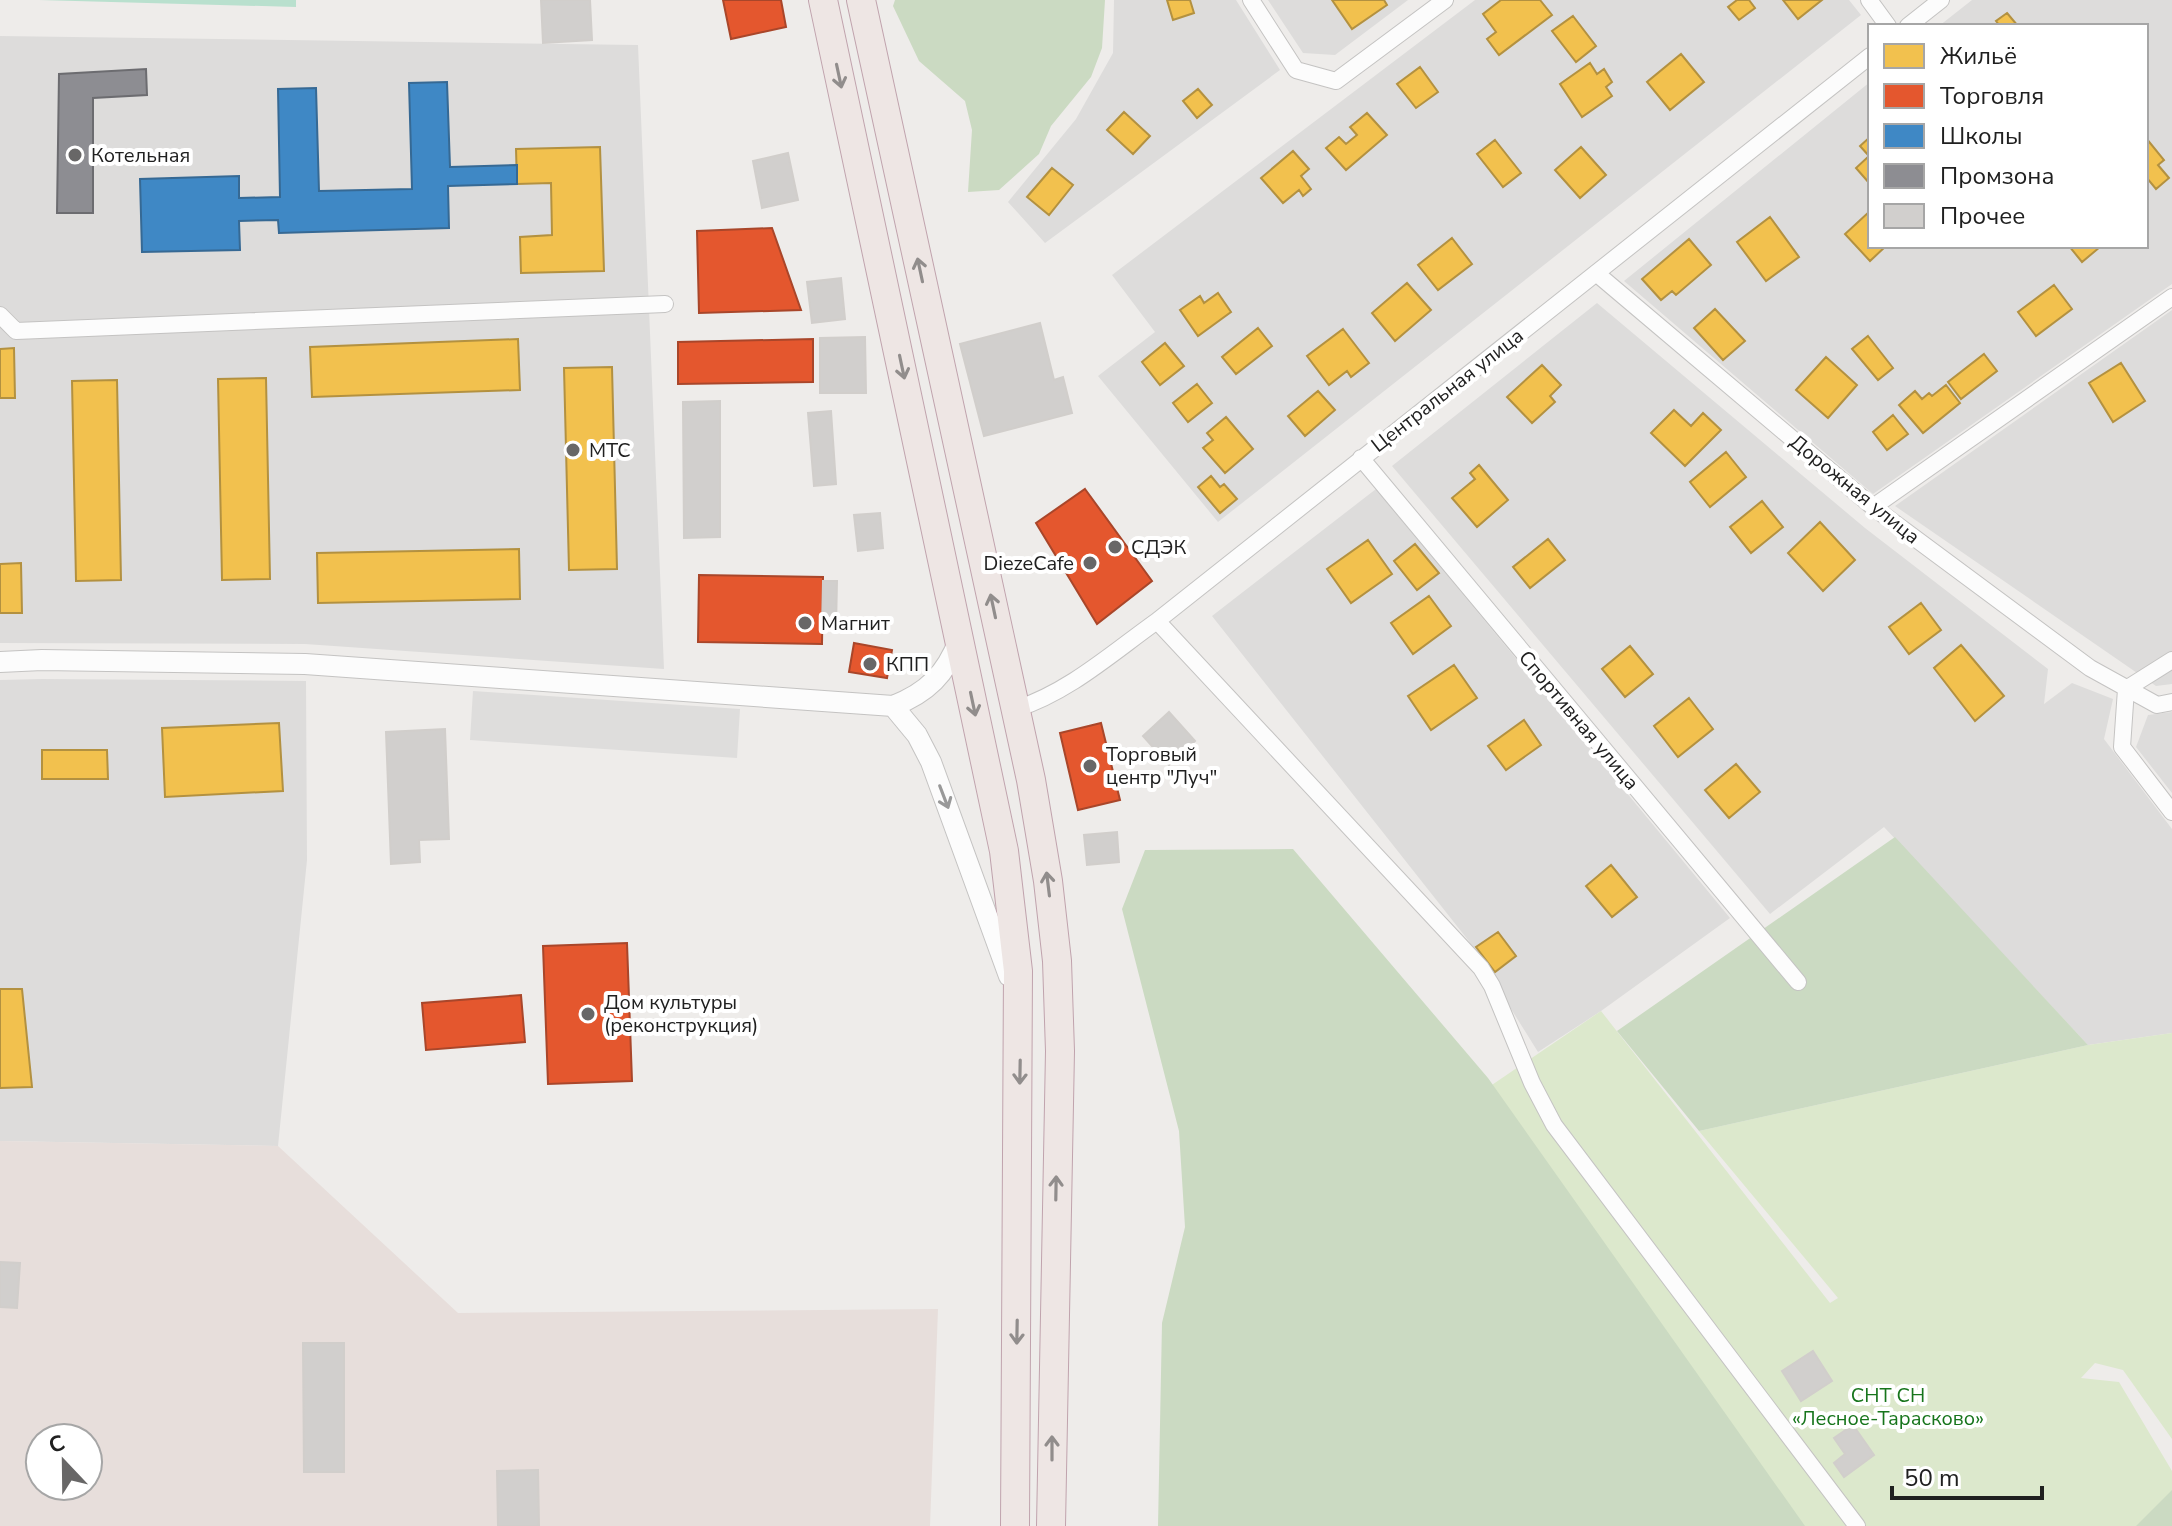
<svg xmlns="http://www.w3.org/2000/svg" width="2172" height="1526" font-family="'Nunito Sans',sans-serif">
<rect width="100%" height="100%" fill="#eeecea"/>
<path fill="#dddcdb" d="M1114 0H1236L1280 70 1045 243 1008 202 1076 119 1113 53Z
M1268 0H1408L1335 55 1303 53Z
M1475 0H1849L1861 15 1218 522 1098 376 1155 332 1112 275Z
M1972 0H2172V284L1873 494 1624 281 1870 82V246H2146V26H1939Z
M0 36 638 45 664 669 305 644 0 643Z
M1597 303 1865 528 2048 669 2044 704 2072 683 2113 699 2104 739 2172 829V1033L2088 1045 1884 827 1770 914 1392 466Z
M2172 310V684L2156 686 1895 506Z
M1376 489 1730 918 1601 1011 1538 1052 1468 940 1212 616Z
M42 679 306 681 307 860 278 1146 0 1141V680Z
M2172 712V793L2136 747 2148 715Z"/>
<path fill="#e7dedb" fill-rule="evenodd" d="M0 1141 278 1146 458 1313 938 1309 930 1526H0ZM40 1438H88V1486H40Z"/>
<path fill="#dce8cc" d="M1601 1011 1830 1303 1838 1298 1699 1131 2088 1045 2172 1033V1439L2123 1370 2095 1363 2081 1378 2119 1382 2172 1471V1526H1784L1483 1091Z"/>
<path fill="#cbdac2" d="M895 0H1105L1102 48 1091 77 1051 126 1039 154 999 190 968 192 972 130 965 101 919 61 893 6Z
M1895 837 2088 1045 1699 1131 1617 1031Z
M1293 849 1488 1078 1805 1526H1158L1162 1323 1185 1227 1179 1131 1122 909 1145 850Z
M2172 1490V1526H2136Z"/>
<path fill="#b9e0ce" d="M39 0H296V7Z"/>
<path fill="#dedddc" d="M473 691 740 709 737 758 470 740Z"/>
<path fill="#f2c14e" stroke="#b39140" stroke-width="2" d="M1167 0H1190L1194 13 1173 20Z
M1332 0H1384L1387 5 1352 29Z
M1501 0H1540L1552 15 1499 55 1487 39 1496 32 1483 14Z
M1737 0H1749L1755 8 1739 20 1728 7Z
M1783 0H1822L1798 19Z
M2007 13 2018 26H2000L1996 21Z
M1573 16 1596 46 1576 62 1552 31Z
M1681 54 1704 82 1670 110 1647 82Z
M1590 63 1597 74 1604 69 1612 82 1606 87 1612 96 1582 117 1560 84Z
M1420 67 1438 92 1416 108 1397 84Z
M1198 89 1212 105 1197 118 1183 101Z
M1124 112 1150 136 1133 154 1107 130Z
M1367 113 1387 135 1346 170 1326 148 1339 137 1346 144 1357 135 1350 127Z
M1870 137V184L1856 168 1869 156 1860 146Z
M2146 138 2164 160 2158 165 2169 178 2156 189 2146 177Z
M1495 140 1521 173 1503 187 1477 154Z
M600 147 604 271 521 273 520 237 552 235 551 183 517 184 516 149Z
M1581 147 1606 175 1580 198 1555 170Z
M1293 151 1309 169 1301 176 1311 189 1303 196 1299 190 1283 203 1261 178Z
M1052 168 1073 185 1049 215 1027 197Z
M1870 211V246H1886L1870 261 1845 234Z
M1770 217 1799 257 1766 281 1737 242Z
M1452 238 1472 264 1438 290 1418 265Z
M1689 239 1711 265 1676 295 1672 291 1661 300 1642 279Z
M2069 246H2099L2100 247 2082 262Z
M1407 283 1431 310 1395 341 1372 313Z
M2054 285 2072 309 2036 336 2018 312Z
M1218 293 1231 312 1198 336 1180 310 1200 296 1204 303Z
M1715 309 1745 341 1723 360 1694 328Z
M1258 328 1272 346 1236 374 1222 357Z
M1343 329 1369 363 1351 377 1347 371 1329 385 1307 356Z
M1868 336 1893 368 1878 380 1852 349Z
M518 339 520 390 312 397 310 347Z
M1165 343 1184 366 1160 385 1142 362Z
M14 348 15 398H0V349Z
M1984 354 1997 371 1961 399 1948 382Z
M1826 357 1857 385 1828 418 1796 390Z
M2121 363 2145 401 2113 422 2089 383Z
M1542 365 1561 385 1550 396 1555 402 1532 423 1507 397Z
M612 367 617 569 569 570 564 368Z
M266 378 270 579 222 580 218 379Z
M117 380 121 580 76 581 72 381Z
M1197 384 1212 403 1188 422 1173 403Z
M1946 385 1960 403 1923 433 1899 405 1915 391 1922 399 1929 393 1932 396Z
M1318 391 1335 410 1305 436 1288 416Z
M1674 410 1691 426 1703 413 1721 430 1685 466 1651 433Z
M1893 415 1908 434 1887 450 1873 432Z
M1226 417 1253 449 1225 473 1203 448 1213 440 1207 433Z
M1726 452 1746 477 1710 507 1690 482Z
M1479 465 1508 500 1477 527 1452 498 1475 479 1470 473Z
M1211 476 1220 487 1224 484 1237 499 1220 513 1198 487Z
M1762 501 1783 527 1751 553 1730 527Z
M1820 522 1855 560 1823 591 1788 553Z
M1548 539 1565 560 1530 588 1513 567Z
M1368 540 1392 574 1351 603 1327 569Z
M1415 544 1439 573 1417 590 1394 561Z
M519 549 520 599 318 603 317 553Z
M21 563 22 613H0V564Z
M1429 596 1451 626 1413 654 1391 623Z
M1921 603 1941 630 1909 654 1889 627Z
M1961 645 2004 696 1975 721 1934 668Z
M1630 646 1653 674 1625 697 1602 669Z
M1454 665 1477 698 1431 730 1408 696Z
M1689 698 1713 729 1678 757 1654 726Z
M1524 720 1541 745 1506 770 1488 746Z
M279 723 283 791 165 797 162 728Z
M42 750H107L108 779H42Z
M1736 764 1760 792 1729 818 1705 790Z
M1611 865 1637 897 1612 917 1586 886Z
M1498 932 1516 956 1495 972 1476 947Z
M0 989H22L32 1087 0 1088Z"/>
<path fill="#e4572e" stroke="#a9462a" stroke-width="2" d="M723 0H781L786 27 731 39Z
M772 228 801 310 699 313 697 231Z
M813 339V382L678 384V342Z
M1085 489 1152 581 1097 624 1036 523Z
M699 575 823 577 822 644 698 642Z
M854 643 892 650 887 678 849 672Z
M1101 723 1120 800 1078 810 1060 733Z
M627 943 632 1081 548 1084 543 946Z
M521 995 525 1042 426 1050 422 1003Z"/>
<path fill="#3f88c5" stroke="#366994" stroke-width="2" d="M447 82 450 167 517 165V184L448 186 449 228 279 233 278 220 239 221 240 250 142 252 140 179 239 176V198L280 197 278 89 316 88 319 191 412 189 409 83Z"/>
<path fill="#8d8d92" stroke="#6c6c70" stroke-width="2" d="M146 69 147 95 93 98V213H57L59 74Z"/>
<path fill="#d1cfcd" stroke="#d1cecb" stroke-width="2" d="M541 0H590L592 40 543 43Z
M788 153 798 200 762 208 753 161Z
M841 278 845 319 812 323 807 282Z
M1040 323 1054 380 1063 377 1072 413 984 436 960 344Z
M865 337 866 393H820V338Z
M720 401V537L684 538 683 402Z
M831 411 836 484 814 486 808 413Z
M880 513 883 548 858 551 854 515Z
M823 581H837L836 627H822Z
M1169 712 1195 741 1169 765 1143 736Z
M445 729 449 839 419 840 420 862 391 864 386 732Z
M1117 832 1119 862 1087 865 1084 835Z
M0 1262 20 1263 17 1308 0 1307Z
M303 1343H344V1472H304Z
M1813 1351 1832 1381 1801 1401 1782 1371Z
M1853 1425 1874 1455 1844 1477 1834 1463 1845 1454 1834 1438Z
M538 1470 539 1526H498L497 1471Z"/>
<g fill="none" stroke-linecap="round" stroke-linejoin="round">
<g stroke="#c4c3c2" stroke-width="18">
<path id="minor" d="M1251 0 1296 70 1336 81 1445 0
M1869 0 1888 26
M1908 26 1941 0
M1596 273 1873 507 2090 668 2157 705 2172 702
M0 315 16 331 665 304
M1361 458 1798 982
M1873 507 2172 297
M1157 621 1481 968 1492 986 1532 1083 1554 1125 1857 1526
M2126 689 2122 747 2172 812
M2126 689 2172 660
M1016 709C1069 692 1112 653 1157 621L1870 56"/>
</g>
<g stroke="#c4c3c2" stroke-width="22">
<path id="tertiary" d="M0 662 42 660 305 664 893 706C927 693 946 674 959 640
M893 706 917 735 931 762 1009 976"/>
</g>
<g stroke="#c0a3ad" stroke-width="30">
<path id="trunk" d="M823 0 1004 851 1018 971 1015 1526
M861 0 1031 780 1048 881 1057 961 1060 1051 1051 1526"/>
</g>
<use href="#minor" stroke="#fcfcfc" stroke-width="16"/>
<use href="#tertiary" stroke="#fcfcfc" stroke-width="20"/>
<use href="#trunk" stroke="#eee6e4" stroke-width="28"/>
</g>
<defs><path id="oneway-shaft" d="M-6 0H5M1.5-3L5.5 0L1.5 3" fill="none" stroke-width="1.6" stroke-linecap="round" stroke-linejoin="round" transform="scale(2)"/></defs>
<g stroke="#918d8c">
<use href="#oneway-shaft" transform="translate(839 76) rotate(78)"/>
<use href="#oneway-shaft" transform="translate(920 270) rotate(-102)"/>
<use href="#oneway-shaft" transform="translate(902 367) rotate(78)"/>
<use href="#oneway-shaft" transform="translate(993 606) rotate(-102)"/>
<use href="#oneway-shaft" transform="translate(973 704) rotate(78)"/>
<use href="#oneway-shaft" transform="translate(1048 884) rotate(-97)"/>
<use href="#oneway-shaft" transform="translate(1020 1072) rotate(91)"/>
<use href="#oneway-shaft" transform="translate(1056 1188) rotate(-89)"/>
<use href="#oneway-shaft" transform="translate(1017 1332) rotate(91)"/>
<use href="#oneway-shaft" transform="translate(1052 1448) rotate(-90)"/>
</g>
<use stroke="#999" href="#oneway-shaft" transform="translate(944 797) rotate(69)"/>
<g fill="#686767" stroke="#fff" stroke-width="3">
<circle cx="75" cy="155" r="8"/>
<circle cx="573" cy="450" r="8"/>
<circle cx="1115" cy="547" r="8"/>
<circle cx="1090" cy="563" r="8"/>
<circle cx="805" cy="623" r="8"/>
<circle cx="870" cy="664" r="8"/>
<circle cx="1090" cy="766" r="8"/>
<circle cx="588" cy="1014" r="8"/>
</g>
<g text-anchor="middle" stroke-width="8" stroke-linejoin="round" paint-order="stroke">
<g font-size="20" fill="#202020" stroke="#fff" text-anchor="start">
<text x="91" y="162">Котельная</text>
<text x="589" y="457">МТС</text>
<text x="1131" y="554">СДЭК</text>
<text x="1074" y="570" text-anchor="end">DiezeCafe</text>
<text x="821" y="630">Магнит</text>
<text x="886" y="671">КПП</text>
<text x="1106" y="761">Торговый<tspan x="1106" dy="23">центр "Луч"</tspan></text>
<text x="604" y="1009">Дом культуры<tspan x="604" dy="23">(реконструкция)</tspan></text>
</g>
<g font-size="20" fill="#202020" stroke="#fff">
<text transform="translate(1447 390) rotate(-38)" y="7">Центральная улица</text>
<text transform="translate(1855 489) rotate(39)" y="7">Дорожная улица</text>
<text transform="translate(1579 720) rotate(50)" y="7">Спортивная улица</text>
</g>
<g font-size="20" fill="#17751c" stroke="#fff">
<text x="1888" y="1402">СНТ СН<tspan x="1888" dy="23">«Лесное-Тарасково»</tspan></text>
</g>
</g>
<rect x="1868" y="24" width="280" height="224" fill="#ffffff" stroke="#a6a6a6" stroke-width="2"/>
<rect x="1884" y="44" width="40" height="24" fill="#f2c14e" stroke="#a6a6a6" stroke-width="2"/>
<text x="1940" y="64" font-size="24" fill="#202020">Жильё</text>
<rect x="1884" y="84" width="40" height="24" fill="#e4572e" stroke="#a6a6a6" stroke-width="2"/>
<text x="1940" y="104" font-size="24" fill="#202020">Торговля</text>
<rect x="1884" y="124" width="40" height="24" fill="#3f88c5" stroke="#a6a6a6" stroke-width="2"/>
<text x="1940" y="144" font-size="24" fill="#202020">Школы</text>
<rect x="1884" y="164" width="40" height="24" fill="#8d8d92" stroke="#a6a6a6" stroke-width="2"/>
<text x="1940" y="184" font-size="24" fill="#202020">Промзона</text>
<rect x="1884" y="204" width="40" height="24" fill="#d1cfcd" stroke="#a6a6a6" stroke-width="2"/>
<text x="1940" y="224" font-size="24" fill="#202020">Прочее</text>
<g transform="translate(64 1462) rotate(338)"><circle r="38" fill="#ffffff" stroke="#a6a6a6" stroke-width="2"/>
<path d="M0-6L14 30L0 20L-14 30Z" fill="#686767"/>
<text y="-12" font-size="22" font-weight="bold" text-anchor="middle" fill="#202020">С</text>
</g>
<path d="M1892 1486v12h150v-12" fill="none" stroke="#202020" stroke-width="4"/>
<text x="1904" y="1486" font-size="24" fill="#202020" stroke="#ffffff" stroke-width="6" paint-order="stroke">50 m</text>
</svg>
